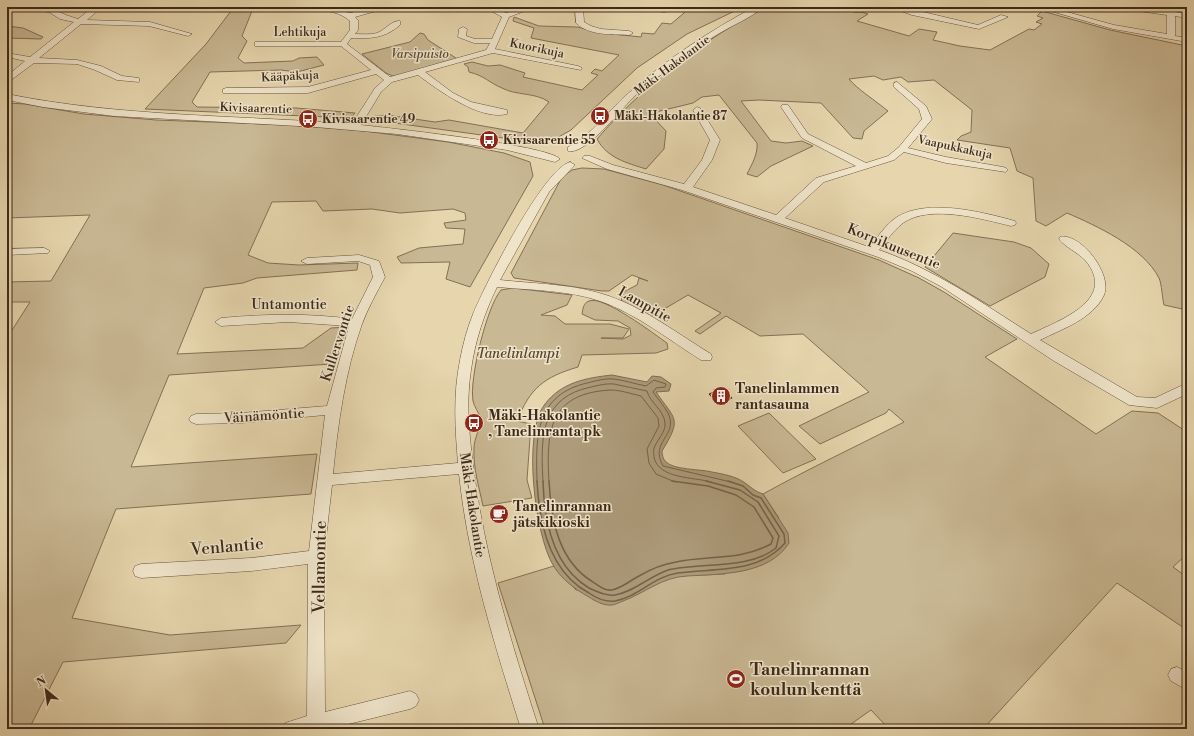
<svg xmlns="http://www.w3.org/2000/svg" width="1194" height="736" font-family="'Libre Bodoni',serif">
<rect width="100%" height="100%" fill="#e6d5ad"/>
<filter id="stains"><feTurbulence type="fractalNoise" baseFrequency=".005" numOctaves="4"/><feColorMatrix values="0 0 0 0 .2 0 0 0 0 .09 0 0 0 0 .02 0 0 0 .5 -.17"/></filter>
<radialGradient id="worn" r=".72"><stop offset=".6" stop-color="#630" stop-opacity="0"/><stop offset="1" stop-color="#630" stop-opacity=".3"/></radialGradient>
<path fill="#c9b894" stroke="#837056" d="M234 7H266L252 11 242 36 247 41 238 58 244 63 293 61 299 58 317 57 324 65 297 72 281 70 210 72 192 102 197 107 296 108 355 113 351 118 145 109 206 44Z
M686 7H743L687 34 637 68 571 130 555 139 532 142 373 120 375 116 387 115 435 122 449 120 523 133 549 102C535 92 517 96 502 88 488 82 485 76 469 72L468 67 464 64 472 62 488 66 500 65 525 73 523 77 582 90 598 75 591 73 595 69 602 71 619 55 531 38 534 28 513 21 514 17 539 26 577 27 603 33 641 37 642 33 654 34 662 23 671 24 684 13Z
M767 7H844L868 14 857 21 909 36 919 29 937 32 933 40 960 46 990 50 1029 29 1034 30 1042 24 1036 22 1043 18 1037 16 1042 11 1110 30 1187 46V310L1164 305C1162 297 1162 285 1159 278 1143 247 1097 226 1067 213L1046 226 1036 221 1033 178 1017 171 1010 148 957 140 961 136 971 132 972 110 934 80 908 82 901 77 883 80 874 76 849 79C857 89 876 101 888 111L864 131 862 139 853 138 821 103 759 100 741 101 771 141 786 143 802 141 813 146 771 166 757 177 747 174C752 164 758 154 757 143L719 95 702 97 693 103 660 111 651 115 666 131 664 149 646 169C627 163 607 158 597 139 642 87 706 37 767 7Z
M7 26 23 28 43 37 41 39 7 38Z
M420 33 424 34 428 40 459 60 401 76H393L386 73 362 54 410 42Z
M7 103 25 104 84 114 156 120 290 125 364 131 448 142 504 153 530 162 533 176 470 287 446 279 450 262 401 263 397 257 419 248 463 244 465 229 446 228 444 223 466 220 465 213 453 209 400 213 372 209 323 211 316 201 272 202 248 255 268 263 299 265 358 263 357 270 257 278 243 283 204 288 177 354 303 348 331 328 348 327 331 364 169 375 131 467 317 454 311 494 116 509 72 618 170 635 301 625 286 643 63 662 29 729H7V338L30 302H7V282L51 281 90 215 7 218Z
M582 168 604 169 663 185 879 260 919 278 944 292 1017 339 985 357 1096 434 1132 411 1158 413 1187 432V554L1173 567 1187 577V630L1117 583 983 729H889L871 710 844 729H545L498 583 554 566 576 590 648 588 662 581 678 576 725 574 779 518 763 494C810 468 857 446 904 422L889 409 886 413 820 444 799 426 869 392 803 334 760 336 726 316 700 334 695 331 721 313 688 295 649 318 622 303 621 296 625 291 637 285 639 278 648 281 632 275 609 291H602L514 278 511 273 562 177 572 170Z
M953 233 1014 242 1031 248 1049 264 1045 277 990 306 925 267Z
M513 288 572 295 567 305 541 315 555 316 565 324H610L629 329 623 338H601L623 339 631 335 630 328 618 321 595 320 582 314C583 309 583 303 589 301 603 295 654 334 667 343L668 349 656 353 582 355 578 367C544 377 530 388 517 421L531 424 527 480 532 498 483 506C479 487 473 467 474 448 474 438 481 428 480 418 479 412 474 407 473 401 469 379 487 306 501 290Z
M769 413 816 459 783 473 738 426Z"/>
<path fill="#ad9b7a" stroke="#806d53" d="M612 375 647 382 652 376 661 377 671 384 669 391 656 392C676 421 682 418 662 451 662 455 663 459 666 462 674 470 700 469 712 472 722 474 736 476 745 483 751 487 754 491 763 494L788 533 789 543C769 575 721 574 687 576 662 577 645 593 623 601 620 602 615 605 612 605 604 606 595 601 589 597 576 590 561 579 553 565 535 535 522 432 545 404 562 382 586 378 612 375Z"/>
<g fill="none" stroke-linecap="round" stroke-linejoin="round">
<path stroke="#756249" stroke-width="1" d="M537 482C536 439 534 398 583 384 592 382 604 378 613 379 624 380 635 384 646 386L654 380 666 384 665 387 656 388 653 392C658 399 664 406 668 413 679 436 649 441 663 466L731 482
M543 482C541 443 539 402 583 389 592 387 604 383 614 384 625 386 636 389 647 391 650 403 664 410 665 423 666 432 657 440 654 448 653 451 654 454 654 457 658 479 694 477 711 482
M549 482C546 431 549 393 611 390 620 390 632 394 641 396L658 418 659 426 647 449 649 463 656 474 675 482"/>
<path stroke="#756249" stroke-width="1.5" d="M537 481C539 523 549 572 589 593 596 598 606 602 615 601 638 597 654 576 678 573 715 568 758 574 785 543L784 534 761 498 753 495 743 486 728 481
M543 481C544 520 552 566 589 588 597 592 607 596 615 595 634 592 650 576 668 570 700 562 749 570 776 548L779 536 758 502 740 490 706 481
M549 481C551 519 558 561 593 582 599 586 605 591 612 590 622 588 631 580 639 576 651 569 663 564 676 562 710 555 739 561 771 544L773 538 754 507 736 495 708 486 672 481"/>
</g>
<path fill="#958265" stroke="#3d2918" d="M723 388 732 398 718 404 709 394Z"/>
<g fill="none" stroke-linecap="round" stroke-linejoin="round">
<g stroke="#67543d" stroke-width="1">
<path id="minor" d="M18 7 51 8 66 15 78 19 93 7H102L87 20 150 22 192 34 188 36 149 26 81 24 39 58 77 60 101 66 122 76 139 78V82L117 80 95 70 77 64 34 63 7 83V76L25 61 7 57V53L30 57 74 22 60 19 49 12 22 9Z
M269 7H324L350 13 377 7H390L355 17 358 20V30L355 34C362 34 370 35 377 33 385 30 392 20 400 21V25C385 38 371 39 351 38L347 44 390 77 486 50 490 43H474L458 37 459 29 463 27 467 29 466 36 475 39H492L502 17 484 7H494L506 13 524 7H535L509 17 495 49 578 66 582 68 581 70 493 53 425 72 453 93 471 102 507 110V114C480 121 438 90 418 75L392 82 381 92 361 125C388 128 548 145 560 159L555 162 507 150 397 134 316 127 114 116 43 107 7 100V94C121 117 237 115 352 124L375 88 384 80 376 74 308 93H223V89L226 88 308 87 371 70 341 46H255V42H341L350 30V21C331 4 296 11 272 11L268 9Z
M575 7H583L584 22 591 26 601 29 629 31 633 33 629 35C612 34 589 36 576 23Z
M624 7H655L669 10 665 12 628 9Z
M754 7H763C753 17 731 26 718 34 689 51 662 72 637 94 623 106 586 156 568 151V147C593 135 609 109 631 91 668 58 710 31 754 7Z
M858 7H868L860 12H854V8Z
M890 7H902L978 25 1001 15 1008 17 979 29 912 15Z
M1037 7H1049L1114 25 1167 34V15L1124 9 1120 7H1139L1167 11V7H1175V12L1187 14V18L1175 16V36L1187 38V42L1113 29Z
M897 82 926 106 932 119 908 148 946 157 1003 167 1006 168 1008 170 1006 172 946 163 904 152 894 160 824 182 785 218 869 247C878 237 886 224 897 217 928 198 982 212 1015 221L1016 223 1015 225 1011 226C982 219 930 204 903 223 894 230 886 241 879 250 934 269 982 303 1031 334 1058 321 1119 300 1085 260 1077 252 1065 247 1059 239L1060 237C1080 232 1113 274 1104 295 1093 319 1062 329 1040 340L1137 397 1155 398 1187 383V394L1157 408 1129 405 1054 361 942 287 912 271 878 257 682 190 607 169 582 158 584 156H590L613 165 684 184 702 160 710 140 693 110 697 107 700 108 720 140 712 160 693 187 776 215 816 178 856 166 802 138 781 107 782 105H788L808 134 866 163 888 156 899 147 922 119 919 109 894 87V83Z
M570 162 575 165 549 192 500 280C537 284 574 284 609 296 646 309 678 334 711 354L712 357 711 360H701C669 340 637 314 600 301 568 290 531 290 497 287 484 314 475 341 471 370 466 401 469 434 473 464 484 555 511 642 539 729H521C495 646 468 561 459 474L332 485 324 556 325 712 410 691 416 694 419 700 416 706 410 709 328 729H283L285 723 307 716 308 564 251 571 141 578 135 576 133 571 135 566 141 564 251 558 309 551 325 415 241 423 196 424 191 422 189 419 191 416 196 414 241 413 327 406 349 326 288 322 221 326 215 322 221 318C265 314 308 313 352 319L373 277 370 265 358 261 307 264 301 261 307 258 359 255 379 261 385 277C377 292 368 308 362 324 345 372 338 423 333 474L458 463C455 429 453 394 460 360 463 344 467 329 473 314 485 285 543 169 570 162Z
M44 248 50 251 48 253 7 255V249Z
M1177 667 1187 672V690L1171 681 1168 675 1171 669Z"/>
</g>
<use href="#minor" fill="#efe4ca" fill-rule="evenodd"/>
</g>
<defs>
<g id="bus-disc" transform="scale(1)"><circle r="9.5" fill="#8f2418" stroke="#efe4ca"/><path d="M-5-6H5V4H4V6H2V4H-2V6H-4V4H-5ZM-3.5-4V0h7V-4ZM-3.5 1.2v1.5H-2V1.2ZM2 1.2v1.5H3.5V1.2Z" fill="#fff"/></g>
<g id="building-disc" transform="scale(1)"><circle r="9.5" fill="#8f2418" stroke="#efe4ca"/><path d="M-4-6H4V6H1V3H-1V6H-4ZM-2.5-4.3h1.7v1.8h-1.7ZM.8-4.3h1.7v1.8H.8ZM-2.5-1h1.7V.8h-1.7ZM.8-1h1.7V.8H.8Z" fill="#fff"/></g>
<g id="cafe-disc" transform="scale(1)"><circle r="9.5" fill="#8f2418" stroke="#efe4ca"/><path d="M-5.5-4.5H6V0H3Q3 3.5 0 3.5H-2.5Q-5.5 3.5-5.5 0ZM3-3.2v2h1.7v-2ZM-6 4.5H4V6H-6Z" fill="#fff"/></g>
<g id="stadium-disc" transform="scale(1)"><circle r="9.5" fill="#8f2418" stroke="#efe4ca"/><path d="M0-5a6.5 5 0 1 0 0 10a6.5 5 0 1 0 0-10ZM-3.5-1.8h7v3.6h-7Z" fill="#fff"/></g>
</defs>
<g fill-rule="evenodd">
<use href="#bus-disc" x="600" y="116"/>
<use href="#bus-disc" x="308" y="119"/>
<use href="#bus-disc" x="489" y="140"/>
<use href="#building-disc" x="721" y="396"/>
<use href="#bus-disc" x="474" y="423"/>
<use href="#cafe-disc" x="499" y="514"/>
<use href="#stadium-disc" x="736" y="679"/>
</g>
<g text-anchor="middle" stroke-width="3" stroke-linejoin="round" paint-order="stroke">
<g font-size="12" fill="#3d2918" stroke="#efe4ca">
<text x="300" y="36">Lehtikuja</text>
<text transform="translate(537 48) rotate(12)" y="4">Kuorikuja</text>
<text transform="translate(672 65) rotate(-37)" y="4">Mäki-Hakolantie</text>
<text transform="translate(290 76) rotate(-3)" y="4">Kääpäkuja</text>
<text transform="translate(256 108) rotate(2)" y="4">Kivisaarentie</text>
<text transform="translate(955 147) rotate(12)" y="4">Vaapukkakuja</text>
</g>
<g font-size="12" font-style="italic" fill="#594631" stroke="#efe4ca">
<text x="420" y="58">Varsipuisto</text>
</g>
<g font-size="12" font-weight="bold" fill="#3d2918" stroke="#efe4ca" text-anchor="start">
<text x="614" y="120">Mäki-Hakolantie 87</text>
<text x="322" y="123">Kivisaarentie 49</text>
<text x="503" y="144">Kivisaarentie 55</text>
</g>
<g font-size="14" fill="#3d2918" stroke="#efe4ca">
<text transform="translate(894 246) rotate(22)" y="5">Korpikuusentie</text>
<text x="289" y="309">Untamontie</text>
<text transform="translate(645 304) rotate(29)" y="5">Lampitie</text>
<text transform="translate(337 343) rotate(-72)" y="5">Kullervontie</text>
<text transform="translate(264 415) rotate(-4)" y="5">Väinämöntie</text>
<text transform="translate(473 505) rotate(81)" y="5">Mäki-Hakolantie</text>
</g>
<g font-size="14" font-style="italic" fill="#594631" stroke="#efe4ca">
<text x="518" y="358">Tanelinlampi</text>
</g>
<g font-size="14" font-weight="bold" fill="#3d2918" stroke="#efe4ca" text-anchor="start">
<text x="735" y="393">Tanelinlammen<tspan x="735" dy="16">rantasauna</tspan></text>
<text x="488" y="420">Mäki-Hakolantie<tspan x="488" dy="16">, Tanelinranta pk</tspan></text>
<text x="513" y="511">Tanelinrannan<tspan x="513" dy="16">jätskikioski</tspan></text>
</g>
<g font-size="17" fill="#3d2918" stroke="#efe4ca">
<text transform="translate(227 546) rotate(-5)" y="6">Venlantie</text>
<text transform="translate(319 567) rotate(-89)" y="6">Vellamontie</text>
</g>
<g font-size="17" font-weight="bold" fill="#3d2918" stroke="#efe4ca" text-anchor="start">
<text x="750" y="675">Tanelinrannan<tspan x="750" dy="20">koulun kenttä</tspan></text>
</g>
</g>
<rect width="1194" height="736" fill="none" stroke="#e6d5ad" stroke-width="24"/>
<rect x="8" y="8" width="1178" height="720" fill="none" stroke="#3d2918" stroke-width="2"/>
<rect x="12" y="12" width="1170" height="712" fill="none" stroke="#3d2918"/>
<g transform="translate(46 690) rotate(331)" stroke="#efe4ca" stroke-width="3" paint-order="stroke">
<path d="M0-3L7 15L0 10L-7 15Z" fill="#3d2918"/>
<text y="-6" font-size="11" font-weight="bold" text-anchor="middle" fill="#3d2918">N</text>
</g>
<rect width="100%" height="100%" filter="url(#stains)"/>
<rect width="100%" height="100%" fill="url(#worn)"/>
</svg>
